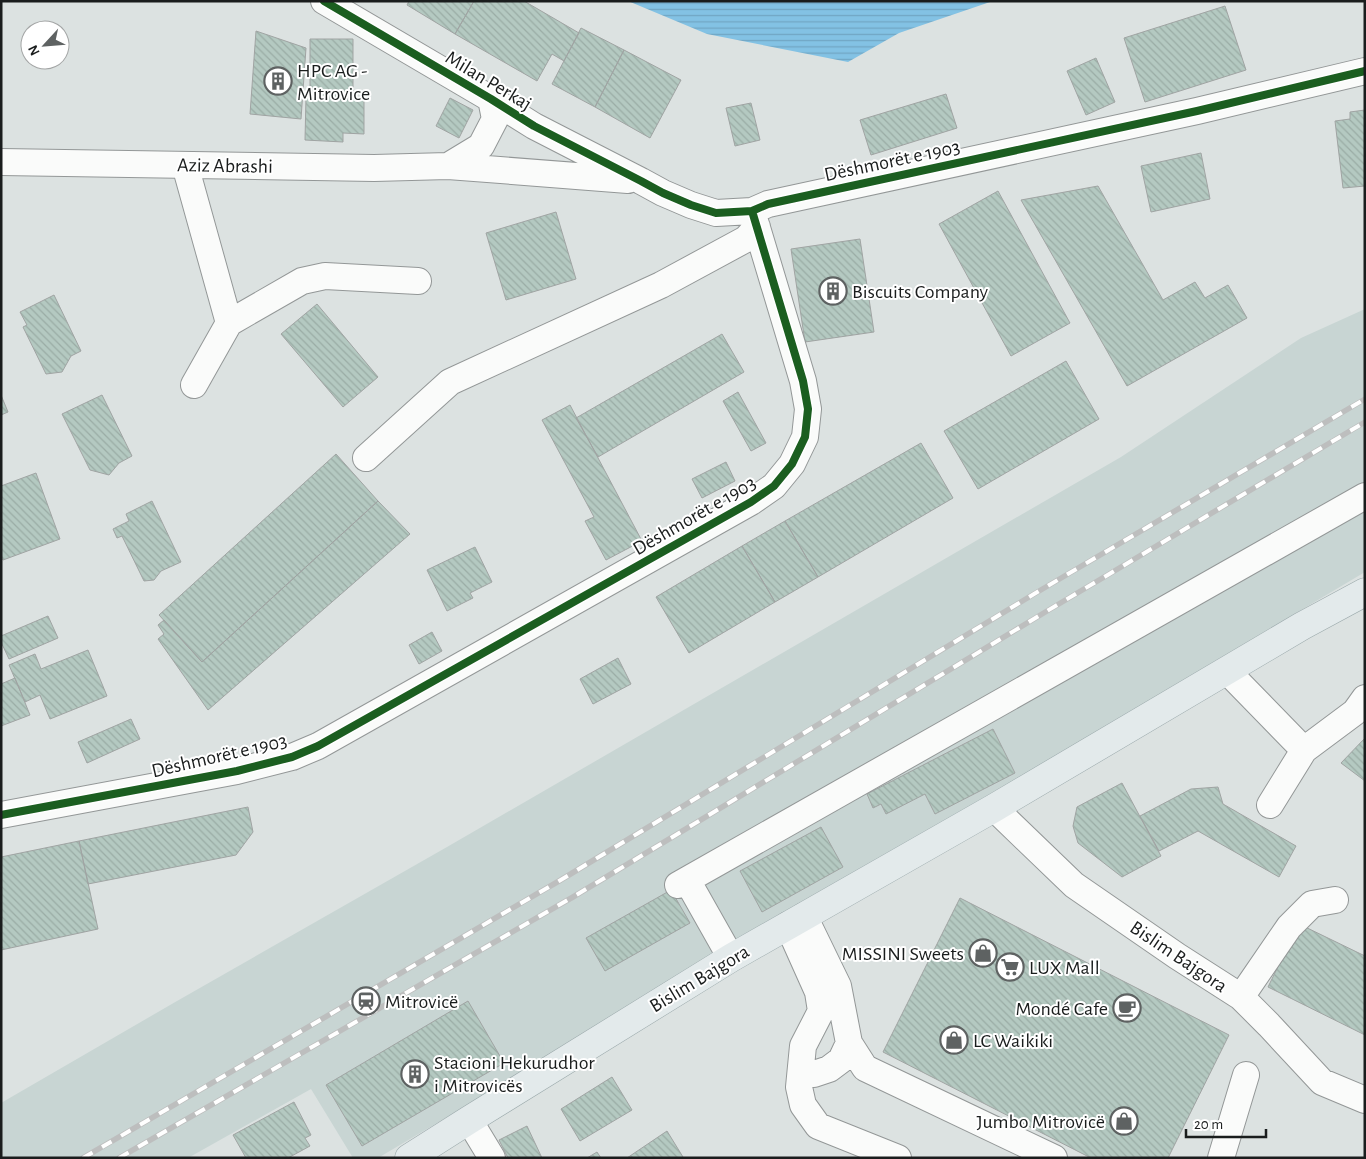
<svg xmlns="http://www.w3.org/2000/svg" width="1366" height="1159" font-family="'Alegreya Sans',sans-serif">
<defs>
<pattern id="water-rules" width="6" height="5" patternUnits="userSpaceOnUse" patternTransform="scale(1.25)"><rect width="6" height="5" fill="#83c2e4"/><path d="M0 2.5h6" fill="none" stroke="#71a6c3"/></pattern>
<pattern id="building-back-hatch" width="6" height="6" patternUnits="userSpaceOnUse" patternTransform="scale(1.25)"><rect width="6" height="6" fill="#b4c9c1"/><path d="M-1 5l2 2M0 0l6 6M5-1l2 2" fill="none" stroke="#9aaca5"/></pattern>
</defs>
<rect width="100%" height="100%" fill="#dce2e1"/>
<path fill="#c8d5d3" d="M1365 309V572L378 1158H353L311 1089 188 1158H1V1103L177 1001 447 847 1121 457 1301 338Z"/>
<path fill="url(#water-rules)" d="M628 1H993L899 33 848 62 707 34Z"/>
<path fill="url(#building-back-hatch)" stroke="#a0a4a3" d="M409 1H474L455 34 407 5Z
M474 1H524L579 33 564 61 552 54 537 81 455 34Z
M1225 6 1246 70 1145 102 1124 38Z
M581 28 624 50 595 107 552 84Z
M256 31 306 48 301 119 250 114Z
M310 39H353V98L310 97Z
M624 50 681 80 650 138 595 107Z
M1096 58 1115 102 1086 115 1067 71Z
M946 94 957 128 871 155 860 120Z
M306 97 364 98V134L343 133V142L305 140Z
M450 98 473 110 459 138 436 126Z
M751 103 760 140 735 146 726 108Z
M1365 110V186L1343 188 1335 121 1350 119V112Z
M1201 153 1210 199 1151 212 1141 166Z
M1098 186 1163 300 1195 282 1205 298 1228 285 1247 318 1127 386 1021 200Z
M998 191 1070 323 1011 356 939 224Z
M556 212 576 279 506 300 486 233Z
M860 239 874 332 805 342 791 249Z
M54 295 81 351 71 356 62 372 46 374 23 327 27 325 20 312Z
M317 304 378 377 343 407 281 334Z
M722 334 744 372 598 457 576 418Z
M1066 361 1099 419 978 489 944 431Z
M738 392 766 443 751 451 723 401Z
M1 395 8 412 1 415Z
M102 395 132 456 119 463 109 475 90 470 62 414Z
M570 405 642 541 606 560 585 521 594 517 542 420Z
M921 443 953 498 818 577 785 521Z
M336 454 378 501 202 662 159 615Z
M726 462 735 481 702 498 692 479Z
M36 473 60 539 3 560 1 557V486Z
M152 501 181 562 161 571 154 580 144 581 122 536 117 538 113 529 129 521 126 514Z
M378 501 410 534 208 710 158 639 164 634 158 625 164 620 202 662Z
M785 521 818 577 775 602 742 546Z
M742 546 775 602 689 653 656 597Z
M475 547 492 582 470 593 473 598 447 611 427 570Z
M48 616 58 638 9 659 1 642V636Z
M432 632 442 651 419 664 409 645Z
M88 650 107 696 50 719 40 695 25 702 9 665 35 654 41 669Z
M618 658 631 684 593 704 580 679Z
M15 678 30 715 1 726V684Z
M131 719 140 739 87 763 78 742Z
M993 729 1015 773 935 814 925 794 886 814 881 804 873 808 867 794Z
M1365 738V781L1341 763Z
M1122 783 1161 856 1122 877 1078 843 1073 826 1077 807Z
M1218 787 1223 804 1296 846 1279 877 1198 831 1159 851 1140 816 1191 789Z
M248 807 253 832 236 855 88 884 79 841Z
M821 827 843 867 762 912 740 871Z
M79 841 98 929 1 950V857Z
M671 890 690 923 605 971 586 938Z
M960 898 1229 1035 1168 1158H1091L883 1052Z
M1299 924 1365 956V1035L1268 987Z
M468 1001 504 1063 362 1146 326 1085Z
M612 1077 632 1110 580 1141 561 1109Z
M294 1102 311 1135 305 1138 310 1146 288 1158H246L233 1135Z
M527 1126 542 1158H508L499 1140Z
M667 1131 683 1157 682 1158H627Z
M597 1152 601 1158H587Z"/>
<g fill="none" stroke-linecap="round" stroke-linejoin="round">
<g stroke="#939797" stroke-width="28">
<path id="minor" d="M324 1 491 99 534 126 641 181 663 193 691 205 716 213 752 211 768 204 1197 111 1365 71
M1 162 374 168 448 166 628 180
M185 165 229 323
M448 166 481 146 495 119 491 99
M194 385 229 323 302 281 325 276 418 281
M366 458 450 382 661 285 746 239 757 227
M1227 671 1304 750 1270 805
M1304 750 1355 712 1365 698
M994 808 1074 885 1177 956 1241 997 1269 1025 1322 1082 1365 1100
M1 815 237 771 292 757 318 746 751 502 774 486 792 464 805 437 808 409 803 381 752 211
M687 880 731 958
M678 885 1365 496
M804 916 838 986 849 1043 865 1068 1054 1158
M788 925 818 992 821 1011 803 1046 799 1087 803 1105 818 1126 898 1158
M1241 997 1289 927 1312 904 1335 900
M801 1070 814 1074 829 1069 841 1060 849 1043
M469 1120 492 1158
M1221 1158 1246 1075"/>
</g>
<g stroke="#9ba9ab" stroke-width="29">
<path id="major" d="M409 1158 469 1120 731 958 994 808 1302 626 1365 592"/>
</g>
<use href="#minor" stroke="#fafbfa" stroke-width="26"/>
<use href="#major" stroke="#e3eaeb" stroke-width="28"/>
<g stroke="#bdbebe" stroke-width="5.5">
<path id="rail" d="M83 1158 559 881 1034 594 1365 399
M119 1158 573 897 1047 611 1365 422"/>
</g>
<use href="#rail" stroke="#fff" stroke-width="4" stroke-dasharray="11" stroke-linecap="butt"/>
<g stroke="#fff" stroke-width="11">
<path id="cycleway" d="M324 1 491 99 534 126 641 181 663 193 691 205 716 213 752 211 768 204 1197 111 1365 71
M1 815 237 771 292 757 318 746 751 502 774 486 792 464 805 437 808 409 803 381 752 211"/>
</g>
<use href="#cycleway" stroke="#1b5e20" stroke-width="8"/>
</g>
<defs>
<g id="building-ring" transform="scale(1.4375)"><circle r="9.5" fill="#fff" stroke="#5e6262" stroke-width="1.5"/><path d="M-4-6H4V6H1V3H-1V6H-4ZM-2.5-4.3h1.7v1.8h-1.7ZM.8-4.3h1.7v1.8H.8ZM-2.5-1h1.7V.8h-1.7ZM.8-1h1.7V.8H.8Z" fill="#5e6262"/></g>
<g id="shop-ring" transform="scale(1.4375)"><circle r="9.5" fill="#fff" stroke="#5e6262" stroke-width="1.5"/><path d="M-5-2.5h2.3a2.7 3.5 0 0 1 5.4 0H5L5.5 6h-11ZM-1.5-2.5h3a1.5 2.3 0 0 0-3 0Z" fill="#5e6262"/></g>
<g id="supermarket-ring" transform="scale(1.4375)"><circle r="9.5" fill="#fff" stroke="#5e6262" stroke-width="1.5"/><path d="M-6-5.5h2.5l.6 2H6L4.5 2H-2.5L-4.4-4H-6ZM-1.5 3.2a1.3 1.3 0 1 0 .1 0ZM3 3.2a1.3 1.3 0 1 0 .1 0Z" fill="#5e6262"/></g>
<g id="station-ring" transform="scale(1.4375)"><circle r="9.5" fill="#fff" stroke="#5e6262" stroke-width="1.5"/><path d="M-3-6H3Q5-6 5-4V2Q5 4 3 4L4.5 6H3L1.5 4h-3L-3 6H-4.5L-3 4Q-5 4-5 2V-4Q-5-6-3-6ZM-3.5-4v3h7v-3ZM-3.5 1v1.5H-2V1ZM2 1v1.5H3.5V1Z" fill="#5e6262"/></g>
<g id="cafe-ring" transform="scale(1.4375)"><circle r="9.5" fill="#fff" stroke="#5e6262" stroke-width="1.5"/><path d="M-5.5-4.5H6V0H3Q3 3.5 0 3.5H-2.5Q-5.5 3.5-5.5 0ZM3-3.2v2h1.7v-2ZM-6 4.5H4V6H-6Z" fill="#5e6262"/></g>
</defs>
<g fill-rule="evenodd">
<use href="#building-ring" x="278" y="81"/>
<use href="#building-ring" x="833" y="291"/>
<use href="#shop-ring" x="983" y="953"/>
<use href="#supermarket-ring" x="1010" y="967"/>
<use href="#station-ring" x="366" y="1001"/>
<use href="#cafe-ring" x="1127" y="1008"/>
<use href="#shop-ring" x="954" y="1040"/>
<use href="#building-ring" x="415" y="1074"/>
<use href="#shop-ring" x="1124" y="1121"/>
</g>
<g text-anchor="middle" stroke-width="4" stroke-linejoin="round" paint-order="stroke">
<g font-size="20" fill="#1a1d1d" stroke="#fff" text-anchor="start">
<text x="297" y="77">HPC AG -<tspan x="297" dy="23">Mitrovice</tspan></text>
<text x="852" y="298">Biscuits Company</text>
<text x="964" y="960" text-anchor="end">MISSINI Sweets</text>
<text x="1029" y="974">LUX Mall</text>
<text x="385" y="1008">Mitrovicë</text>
<text x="1108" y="1015" text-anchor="end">Mondé Cafe</text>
<text x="973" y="1047">LC Waikiki</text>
<text x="434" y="1069">Stacioni Hekurudhor<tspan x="434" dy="23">i Mitrovicës</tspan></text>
<text x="1105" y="1128" text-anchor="end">Jumbo Mitrovicë</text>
</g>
<g font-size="20" fill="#1a1d1d" stroke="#fff">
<text transform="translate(489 80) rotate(31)" y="7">Milan Perkaj</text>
<text transform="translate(892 160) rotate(-12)" y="7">Dëshmorët e 1903</text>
<text transform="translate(225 165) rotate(1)" y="7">Aziz Abrashi</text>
<text transform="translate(694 515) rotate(-30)" y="7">Dëshmorët e 1903</text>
<text transform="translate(219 755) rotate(-13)" y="7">Dëshmorët e 1903</text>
<text transform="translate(1179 956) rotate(34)" y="7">Bislim Bajgora</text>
<text transform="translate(699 978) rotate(-31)" y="7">Bislim Bajgora</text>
</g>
</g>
<rect width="1366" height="1159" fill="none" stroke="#1a1d1d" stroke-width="5"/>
<g transform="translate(45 45) rotate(244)"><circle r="24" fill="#ffffff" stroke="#a3a5a5"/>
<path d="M0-4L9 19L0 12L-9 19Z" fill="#5e6262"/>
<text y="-8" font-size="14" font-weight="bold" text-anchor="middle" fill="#1a1d1d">N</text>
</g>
<path d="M1186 1129v8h80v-8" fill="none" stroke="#1a1d1d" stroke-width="2.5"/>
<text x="1194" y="1129" font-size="15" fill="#1a1d1d" stroke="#ffffff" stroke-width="4" paint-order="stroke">20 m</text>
</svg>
